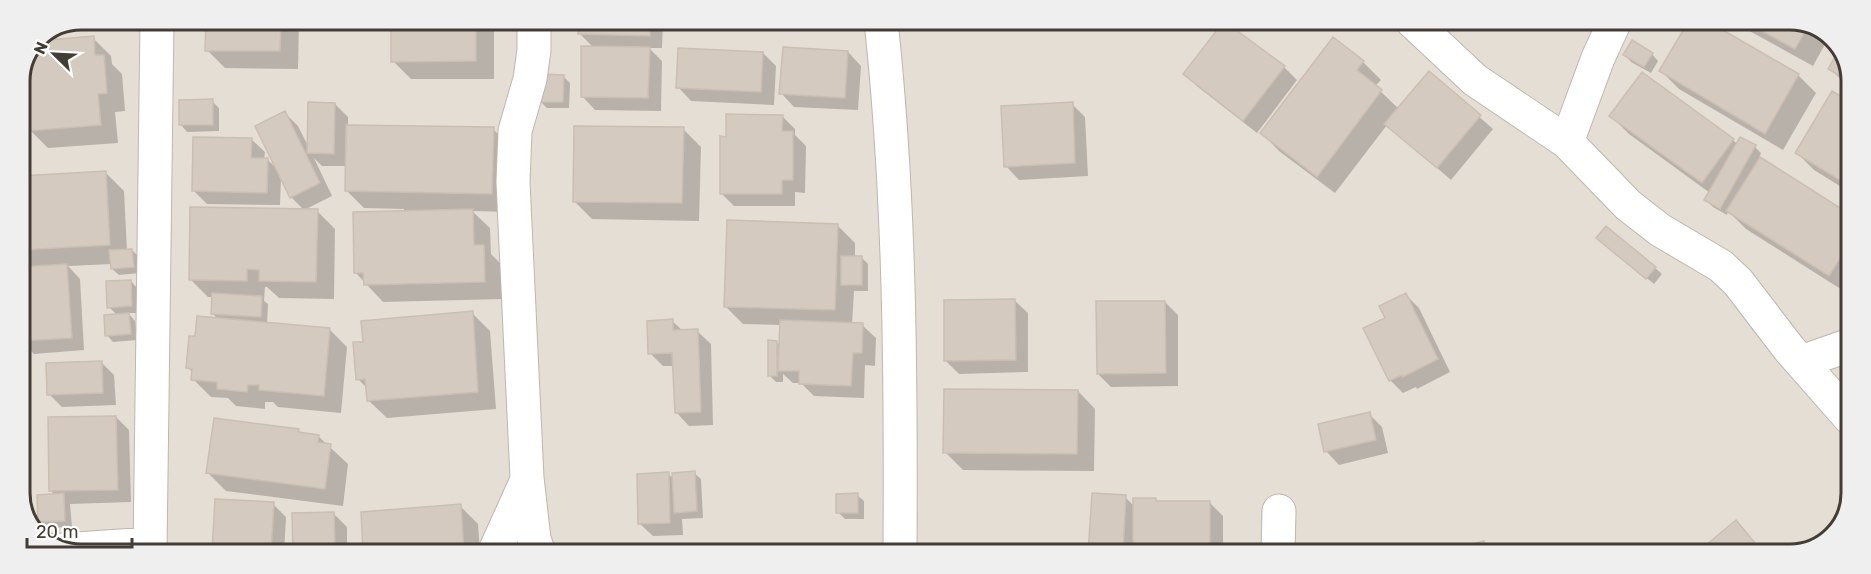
<svg xmlns="http://www.w3.org/2000/svg" width="1871" height="574" font-family="Rubik,sans-serif">
<rect width="100%" height="100%" fill="#f1ede6"/>
<path fill="#e5ded5" d="M81 20 1806 22 1838 43 1851 77 1849 509 1828 541 1790 554 65 552 33 531 20 497V81L38 37Z"/>
<path fill="#0003" d="M81 20H120V28L82 30 74 22Z
M207 20H299L298 69 225 68 207 50Z
M306 20H383V28L315 29Z
M393 20H494V79H411L393 61Z
M580 20H680V25H667L663 21 662 48H649L662 61 661 111 595 110 582 96 593 47 580 34Z
M1546 21H1557L1555 26Z
M1226 22 1284 67 1297 80 1257 133 1198 87 1185 74Z
M1690 22H1706L1798 75 1816 93 1783 150 1679 89 1661 71Z
M1733 22H1806L1829 37 1813 66Z
M70 24 71 31 55 30Z
M93 38 111 56 112 64 122 74 125 111 115 112 118 143 48 148 30 130Z
M1841 49 1851 77V89L1830 69Z
M848 52 861 66 858 110 794 107 781 93Z
M763 53 776 66 774 105 691 101 678 87Z
M1652 54 1658 61 1651 73 1631 62 1625 55Z
M1363 62 1381 80 1375 86 1399 109 1429 73 1493 129 1451 180 1387 125 1335 193 1279 151 1262 133Z
M563 76 570 83 569 108H547L540 101Z
M1833 93 1851 104V193L1814 170 1797 153Z
M212 101 219 108V131L187 132 181 125Z
M335 104 348 117V126L493 129 511 147 510 212 472 211 490 228 491 254 501 264 502 299 383 302 355 272 404 212V209L364 208 346 190 347 166H322L314 158 332 196 304 210 291 197 281 176 280 205 207 204 194 191 251 139 265 152 264 160H268L277 169 285 113 298 126 309 148Z
M1072 104 1085 117 1088 176 1019 180 1006 166Z
M782 116 795 129V135L806 146 805 193 795 192V206H734L721 193 728 138Z
M1611 116 1733 140 1738 145 1755 147 1761 153 1759 158 1851 216 1850 288 1847 293 1746 229 1728 211 1727 215 1713 207 1706 200 1710 193 1629 134Z
M683 129 701 147 699 221 592 219 574 201Z
M106 173 124 191 127 251 132 250 139 257 140 273 119 275 112 269V264L68 266 80 279 84 350 34 354 21 341 20 269 27 268 20 261V177Z
M317 211 335 229 334 299 279 298 267 287H265L264 301 268 304 267 324 329 329 347 347 341 413 278 407 273 402H265V409L236 406 228 398 211 397 193 379V373L188 367 197 338 218 319 212 313 213 297H208L190 279Z
M837 225 855 243V257H861L868 264V291H854L852 324 862 325 876 338 875 366 865 365 864 398 814 396 801 383H793L783 374V382H776L769 375 776 342 781 346 782 325 743 324 725 306Z
M1605 244 1655 268 1662 274 1654 284Z
M131 281 137 288 138 313H128L135 321 137 340 113 342 107 335 117 315 109 307Z
M1406 295 1419 308 1450 372 1417 389 1416 387 1403 393 1390 380 1387 318Z
M1014 300 1028 313V372L959 374 946 361Z
M1165 302 1178 315V386L1111 387 1098 374Z
M472 313 490 331 496 409 387 418 369 401 368 389 358 379 365 343Z
M672 321 683 331H697L711 344 713 425 689 426 676 412 674 366H663L650 353Z
M101 362 114 375 116 405 62 407 49 394Z
M1078 391 1095 409 1094 471 963 470 945 452Z
M1369 414 1382 427 1388 453 1339 465 1326 451Z
M116 417 129 430 131 502 70 504 72 527 46 528 39 522 55 495 51 491Z
M298 430 302 434 318 436 348 464 343 506 226 491 208 473Z
M694 473 701 479 703 518 682 519 683 535 653 536 639 523 668 474 674 479Z
M857 495 864 501V519H845L838 512Z
M1125 497 1134 506 1156 500 1159 503H1210L1223 516V554H1090Z
M217 500 273 504 286 517 284 553 214 552Z
M460 506 478 524 480 553H365Z
M334 514 347 527V553H294Z
M1735 522 1765 554H1704L1701 551Z
M1484 543 1495 554H1439Z
M985 547 991 553H961L960 549Z"/>
<path fill="#d5cac0" stroke="#ccbeb1" stroke-width="1.5" d="M206 20H281L280 51H205Z
M391 20H476V61L391 62Z
M579 20H650V36L578 34Z
M1224 21 1285 66 1243 121 1183 74Z
M1688 22H1709L1799 74 1765 134 1659 71Z
M1745 22H1806L1809 24 1795 49Z
M94 36 95 55H104L107 93 98 94 101 125 28 131 23 72 36 41Z
M1333 37 1364 61 1357 70 1382 90 1317 177 1260 133Z
M1632 40 1653 53 1644 67 1623 55Z
M581 46 650 47 648 98 581 97Z
M783 47 848 51 845 98 779 94Z
M678 48 763 52 761 92 676 88Z
M1840 48 1851 77V82L1828 69Z
M1429 71 1481 115 1437 168 1384 124Z
M1642 72 1734 139 1702 183 1609 116Z
M539 74 564 75 563 102H539Z
M1832 91 1851 102V187L1795 153Z
M213 99V125H179V100Z
M308 102 335 103 334 154 307 153Z
M1073 102 1075 163 1004 167 1001 106Z
M285 111 320 183 290 198 255 126Z
M726 114 783 115 782 131H793V180H782V194H720V136L726 137Z
M346 125 494 127 492 194 345 191Z
M574 126 684 127 682 203 573 202Z
M193 137 252 138 251 158H268L267 193 192 191Z
M1740 137 1756 145 1720 209 1704 200Z
M1760 157 1851 215 1849 263 1841 257 1829 276 1726 211Z
M106 171 110 245 20 250V176Z
M190 207 318 209 316 282 259 281V270L247 269V281L189 280Z
M473 209 474 245H484L485 282 364 285 363 273H354L353 212Z
M727 220 838 224 835 310 724 307Z
M1606 226 1656 267 1646 279 1596 238Z
M132 249 134 267 111 269 109 250Z
M841 256H862V285H841Z
M67 264 72 338 20 341V267Z
M131 280 132 306 107 308 106 281Z
M212 293 262 296 261 317 211 314Z
M1406 293 1438 359 1403 377 1402 375 1389 381 1363 328 1385 318 1379 306Z
M1015 299 1016 360 944 361V300Z
M1096 301H1165L1166 373 1097 374Z
M473 311 478 392 367 401 365 379 356 380 353 342H363L361 321Z
M129 313 131 334 105 336 104 315Z
M197 316 330 328 324 396 259 390V385H248L247 392 217 389V382L191 380 192 369 186 368 189 336H195Z
M673 319V330L698 329 701 412 675 413 672 353 648 354 647 321Z
M780 320 863 323 862 353H853L851 386 799 384V371H778Z
M768 340 777 341V376H768Z
M102 361 103 393 47 395 46 363Z
M944 389 1078 390 1077 454 943 453Z
M1370 412 1376 440 1324 452 1318 424Z
M116 416 118 490 49 491 48 417Z
M214 418 299 429 298 432 319 435 318 442 331 444 325 489 206 473Z
M695 471 697 511 674 513 672 473Z
M669 472 670 523 638 524 637 474Z
M64 493 65 521 38 522 37 495Z
M858 493V513H836V494Z
M1092 493 1126 495 1123 554H1088Z
M1133 498H1156V501H1210V554H1133Z
M215 499 274 502 271 553 212 552Z
M461 504 464 553H363L361 512Z
M334 512 335 553H293L292 513Z
M1736 520 1764 554H1702L1699 551Z
M1484 541 1488 554H1433Z
M986 546 987 553H959V548Z"/>
<g fill="none" stroke-linecap="round" stroke-linejoin="round">
<g stroke="#bfb6ad" stroke-width="35">
<path id="minor" d="M534 20V50L530 79 515 131 513 182 527 478 534 539 539 553
M881 21C900 197 901 376 900 553
M1412 21 1475 80 1567 142 1628 205 1660 230 1721 266 1738 282 1790 350 1850 418
M1567 142 1598 58 1615 21
M1801 362 1850 345
M62 550 150 544
M150 552 157 20
M494 553 527 480
M1278 554 1279 511"/>
</g>
<use href="#minor" stroke="#fff" stroke-width="33"/>
</g>
<path d="M0 0H1871V574H0ZM81 30H1790A51 51 0 0 1 1841 81V493A51 51 0 0 1 1790 544H81A51 51 0 0 1 30 493V81A51 51 0 0 1 81 30Z" fill="#f0efef" fill-rule="evenodd"/>
<path fill="none" stroke="#443d36" stroke-width="3" d="M81 30H1790A51 51 0 0 1 1841 81V493A51 51 0 0 1 1790 544H81A51 51 0 0 1 30 493V81A51 51 0 0 1 81 30Z"/>
<g transform="translate(54 54) rotate(294)" stroke="#ffffff" stroke-width="4.5" paint-order="stroke">
<path d="M0-4.5L10 22L0 15L-10 22Z" fill="#443d36"/>
<text y="-9" font-size="16" font-weight="bold" text-anchor="middle" fill="#443d36">N</text>
</g>
<path d="M27 538v9h105v-9" fill="none" stroke="#443d36" stroke-width="3"/>
<text x="36" y="538" font-size="18" fill="#443d36" stroke="#ffffff" stroke-width="4.5" paint-order="stroke">20 m</text>
</svg>
